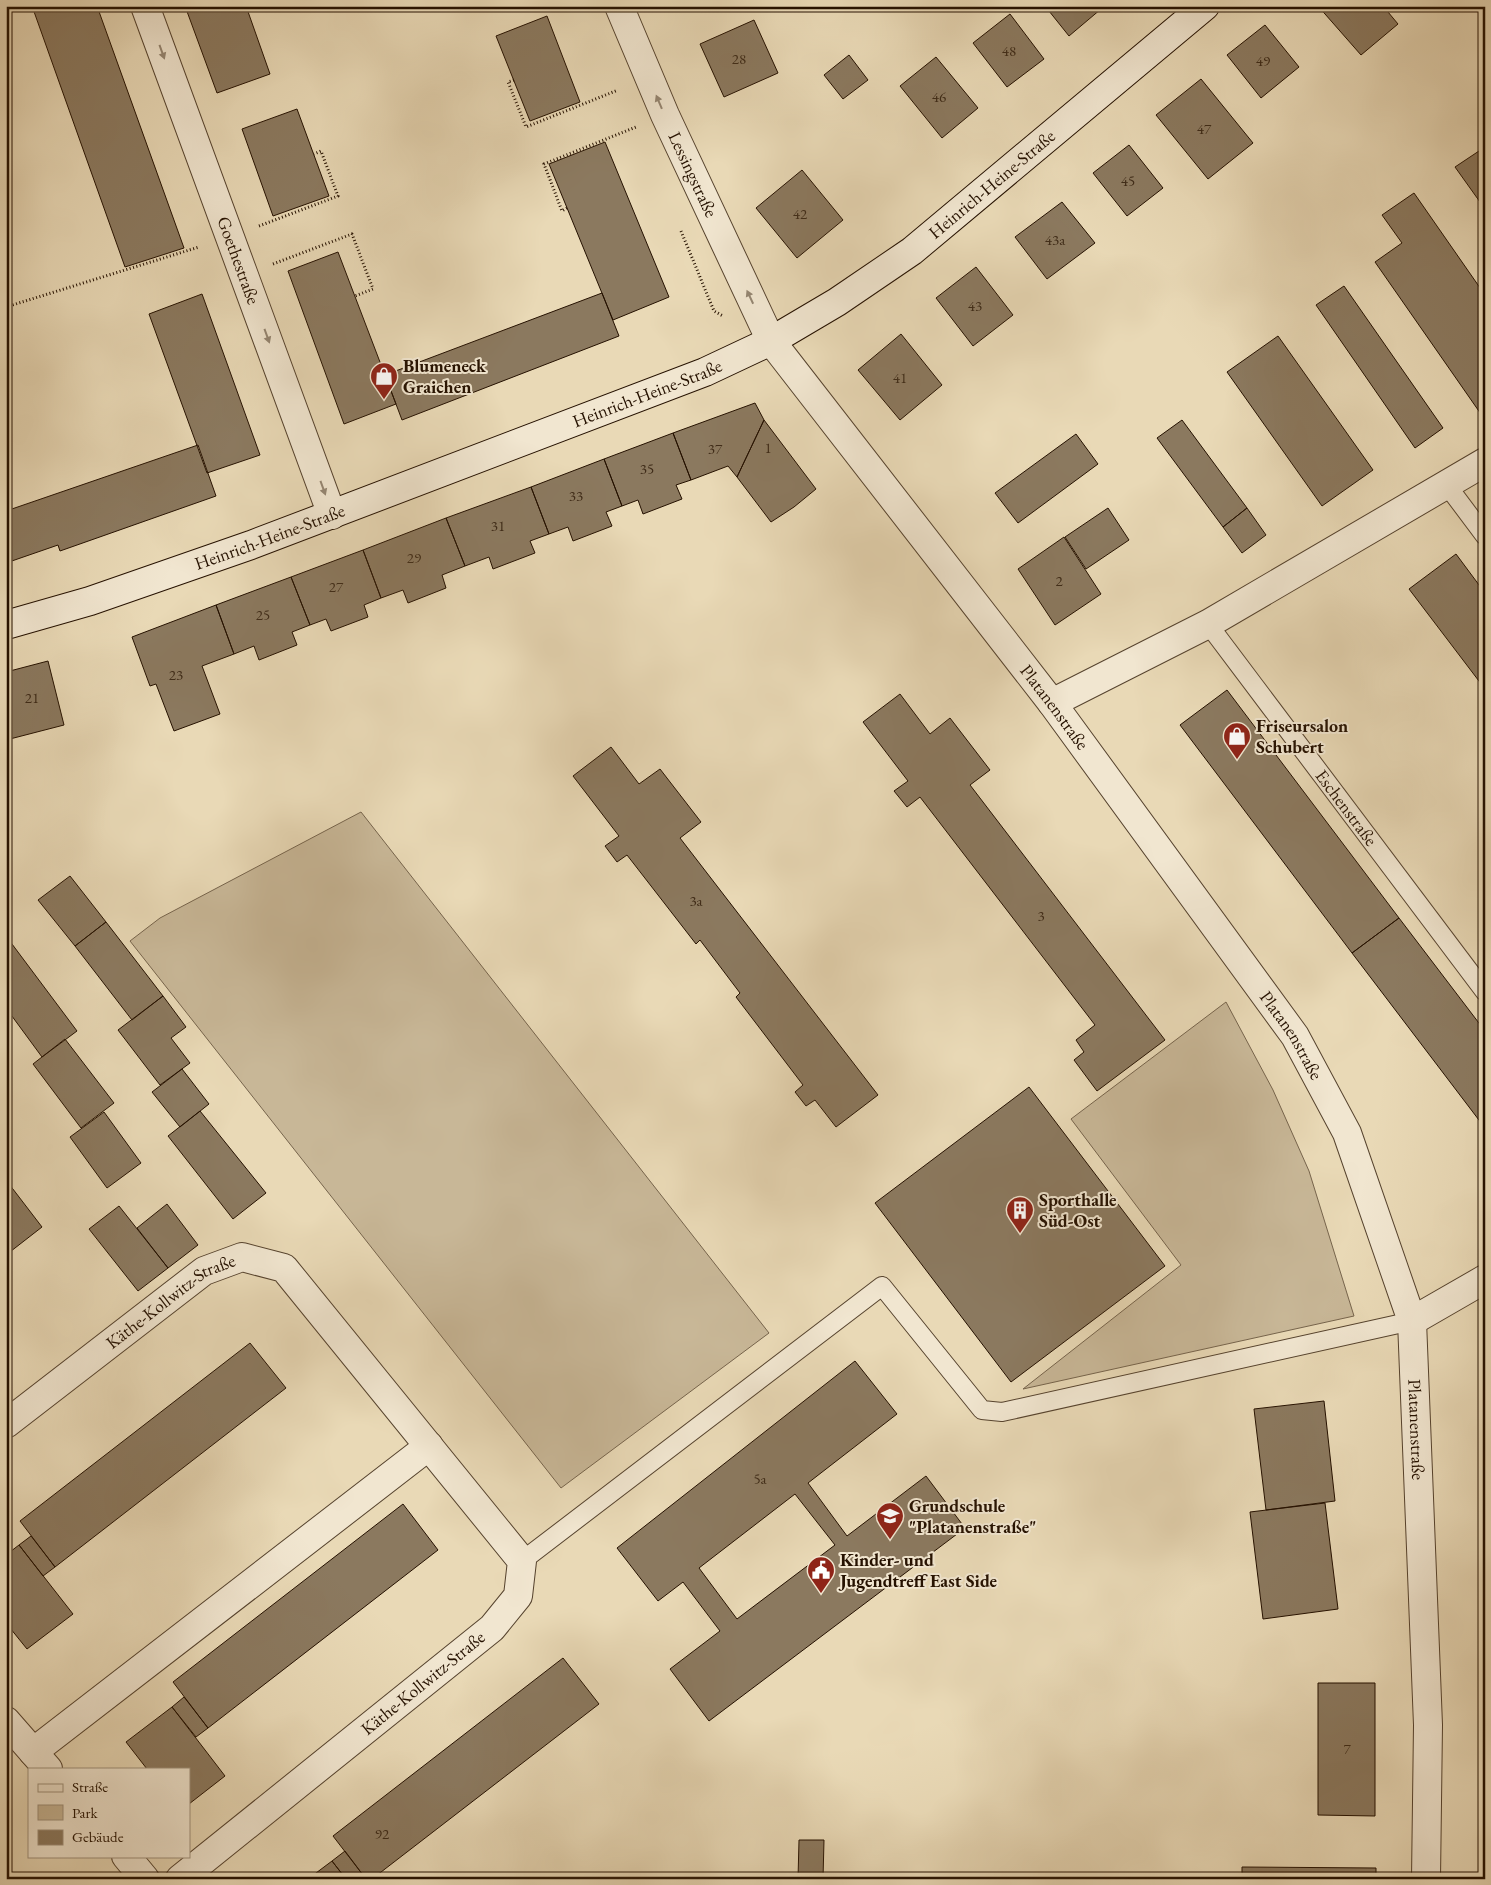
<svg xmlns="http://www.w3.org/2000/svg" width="1491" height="1885" font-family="'EB Garamond',serif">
<rect width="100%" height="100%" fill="#e9d9b6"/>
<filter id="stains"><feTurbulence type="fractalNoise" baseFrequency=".004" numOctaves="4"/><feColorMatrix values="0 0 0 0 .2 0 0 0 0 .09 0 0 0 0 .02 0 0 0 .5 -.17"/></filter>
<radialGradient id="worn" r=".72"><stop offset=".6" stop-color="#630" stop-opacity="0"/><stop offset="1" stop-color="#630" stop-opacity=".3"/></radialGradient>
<path fill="#c8b797" stroke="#76644c" d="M361 812 769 1333 561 1488 130 941 160 918Z
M1226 1002 1273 1090 1309 1171 1354 1316 1023 1389 1181 1265 1071 1119Z"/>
<path fill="#8b795f" stroke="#251100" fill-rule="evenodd" d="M32 6H97L184 248 125 267Z
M185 6H246L270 74 217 93Z
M1045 6H1099L1101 9 1069 36Z
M1318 6H1383L1398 24 1361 55Z
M1010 14 1044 59 1007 87 973 43Z
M547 16 580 102 530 121 496 36Z
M754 20 778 73 724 97 700 44Z
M1265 25 1299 67 1261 98 1227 55Z
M849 55 868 80 843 99 824 75Z
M936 57 978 108 942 138 900 86Z
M1201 79 1253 143 1208 179 1156 115Z
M297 109 329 196 273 216 242 129Z
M605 142 669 297 613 320 549 164Z
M1129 145 1163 188 1127 216 1093 173Z
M1485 147V209L1455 167Z
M802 170 843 220 797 258 756 208Z
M1414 193 1485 295V415L1483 417 1375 262 1402 243 1382 215Z
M1062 202 1095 243 1047 279 1015 237Z
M338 252 396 404 344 424 288 271Z
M976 267 1013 315 973 346 936 298Z
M1344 286 1443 428 1415 448 1316 305Z
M602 293 619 336 402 420 385 375Z
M202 294 260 455 207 473 149 314Z
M901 334 942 385 900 420 858 370Z
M1278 336 1373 470 1322 506 1227 372Z
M755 403 764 420 737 477 728 466 691 480 673 433Z
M764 420 816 489 794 507 771 522 737 477Z
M1182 420 1247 508 1223 527 1157 438Z
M673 433 691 480 676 485 682 499 643 514 638 500 622 506 604 459Z
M1076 434 1098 464 1018 523 995 493Z
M198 445 216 496 60 551 58 545 6 563V511Z
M604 459 622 506 606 512 612 526 573 541 568 527 549 534 531 487Z
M531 487 549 534 530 541 535 553 493 569 489 557 465 566 446 518Z
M1108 508 1129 540 1086 569 1065 537Z
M1247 508 1266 535 1242 553 1223 527Z
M446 518 465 566 442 575 446 588 408 603 403 590 381 598 363 550Z
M1064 537 1101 594 1055 625 1018 569Z
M363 550 381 598 364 605 368 617 331 631 326 619 310 625 291 577Z
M1456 554 1485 593V689L1409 589Z
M291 577 310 625 292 632 297 645 259 660 254 646 234 654 216 605Z
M216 605 234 654 202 666 220 714 174 731 156 684 150 686 132 637Z
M48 661 64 725 6 740V672Z
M1227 690 1399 918 1352 953 1180 725Z
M900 694 930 734 950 718 990 770 970 785 1165 1040 1097 1091 1074 1060 1084 1052 1076 1040 1095 1025 920 797 907 807 894 791 908 781 863 722Z
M611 747 639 784 660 769 701 822 680 838 878 1095 836 1127 815 1100 806 1106 795 1092 803 1085 736 997 740 993 700 940 696 944 627 855 617 862 605 846 619 836 573 776Z
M70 876 106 922 75 946 38 900Z
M1399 918 1485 1031V1128L1352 953Z
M106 922 163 996 132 1020 75 946Z
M6 936 77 1031 42 1057 6 1008Z
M163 996 186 1027 171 1038 190 1063 160 1085 118 1030Z
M65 1039 114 1103 81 1128 33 1064Z
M182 1069 209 1104 180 1127 152 1092Z
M1029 1087 1165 1266 1011 1382 875 1203Z
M200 1111 266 1193 233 1219 168 1136Z
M104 1112 141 1163 107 1188 70 1137Z
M6 1180 42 1227 6 1255Z
M167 1204 198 1245 168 1268 137 1228Z
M119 1206 168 1268 138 1291 89 1229Z
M250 1343 286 1388 55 1567 20 1521Z
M855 1361 897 1414 808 1483 847 1536 926 1476 965 1528 709 1721 670 1669 720 1631 683 1582 658 1601 617 1548ZM795 1494 835 1545 737 1619 699 1568Z
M1324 1401 1335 1501 1266 1510 1254 1409Z
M1325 1503 1338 1609 1263 1619 1250 1512Z
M403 1504 438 1550 208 1728 173 1682Z
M31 1536 55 1567 43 1576 19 1545Z
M19 1545 73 1614 27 1649 6 1623V1555Z
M563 1658 599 1704 372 1879H366L333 1836Z
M1318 1683H1375V1816L1318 1815Z
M184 1697 208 1728 196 1737 172 1707Z
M172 1707 225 1776 189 1804V1769H147L126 1742Z
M799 1840H824L823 1879H798Z
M345 1851 366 1879H346L332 1861Z
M332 1861 346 1879H308Z
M1242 1867 1376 1868V1879H1242Z"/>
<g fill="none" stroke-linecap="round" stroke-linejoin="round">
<g stroke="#56432e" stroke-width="20">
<g id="lane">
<path d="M1446 484 1485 536"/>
<path id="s1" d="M1208 624 1485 992"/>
<path d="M522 1561 882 1286 982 1410 1002 1412 1412 1321"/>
</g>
</g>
<g stroke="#56432e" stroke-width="30">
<g id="street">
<path id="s2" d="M145 6 332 515"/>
<path id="s3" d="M619 6 665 115 771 341 1052 703 1295 1036 1347 1133 1412 1321 1428 1725 1426 1879"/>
<path d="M1052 703 1208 624 1485 462"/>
<path d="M1412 1321 1485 1279"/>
<path id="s4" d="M6 1424 204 1271 242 1257 284 1268 522 1561 518 1596 492 1628 180 1879"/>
<path d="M6 1721 48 1769"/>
<path d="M33 1752 429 1446"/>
<path d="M126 1856 145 1879"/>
</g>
</g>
<g stroke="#251100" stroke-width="30">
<g id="secondary">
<path id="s5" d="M6 625 90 601 251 545 705 372 771 341 837 302 912 251 1205 6"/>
</g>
</g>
<path stroke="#251100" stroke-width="3" stroke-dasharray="1 2.5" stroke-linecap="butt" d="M514 80 508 82 526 127 618 90
M567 208 562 211 544 164 636 127
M259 226 338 196 321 151 314 154
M681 231 714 311 723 316
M273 264 352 234 373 289 355 296
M6 307 199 247"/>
<use href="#lane" stroke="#f1e6d0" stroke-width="18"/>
<use href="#street" stroke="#f1e6d0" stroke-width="28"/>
<use href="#secondary" stroke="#f1e6d0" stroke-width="28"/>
</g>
<defs><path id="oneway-solid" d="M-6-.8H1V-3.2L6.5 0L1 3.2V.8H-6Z" transform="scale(1.25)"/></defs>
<g fill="#958672">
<use href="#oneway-solid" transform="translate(162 52) rotate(70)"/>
<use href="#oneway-solid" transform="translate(659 102) rotate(-113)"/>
<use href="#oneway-solid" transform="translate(750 297) rotate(-115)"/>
<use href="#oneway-solid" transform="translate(267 336) rotate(70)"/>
<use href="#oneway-solid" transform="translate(323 488) rotate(70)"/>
</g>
<defs>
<g id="shop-pin" transform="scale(1.4375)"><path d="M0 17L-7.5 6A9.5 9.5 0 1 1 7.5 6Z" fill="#8f2418" stroke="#f1e6d0"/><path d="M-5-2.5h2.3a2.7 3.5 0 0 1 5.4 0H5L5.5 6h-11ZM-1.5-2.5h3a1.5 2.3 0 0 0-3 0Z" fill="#fff"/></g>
<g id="building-pin" transform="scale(1.4375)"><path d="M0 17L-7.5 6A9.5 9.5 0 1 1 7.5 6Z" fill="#8f2418" stroke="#f1e6d0"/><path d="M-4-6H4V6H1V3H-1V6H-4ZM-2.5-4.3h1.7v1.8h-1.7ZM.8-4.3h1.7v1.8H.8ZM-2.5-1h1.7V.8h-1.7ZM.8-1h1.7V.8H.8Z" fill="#fff"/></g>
<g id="school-pin" transform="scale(1.4375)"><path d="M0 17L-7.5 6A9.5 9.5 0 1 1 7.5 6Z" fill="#8f2418" stroke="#f1e6d0"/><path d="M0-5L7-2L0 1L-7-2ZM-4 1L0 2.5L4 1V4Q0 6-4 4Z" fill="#fff"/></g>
<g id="civic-pin" transform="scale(1.4375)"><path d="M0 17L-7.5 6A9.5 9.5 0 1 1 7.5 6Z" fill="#8f2418" stroke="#f1e6d0"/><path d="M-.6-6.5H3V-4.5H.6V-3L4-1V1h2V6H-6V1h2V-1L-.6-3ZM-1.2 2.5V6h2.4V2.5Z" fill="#fff"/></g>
</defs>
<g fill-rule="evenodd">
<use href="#shop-pin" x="384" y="376"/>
<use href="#shop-pin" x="1237" y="736"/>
<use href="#building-pin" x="1020" y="1210"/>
<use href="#school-pin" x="890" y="1516"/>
<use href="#civic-pin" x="821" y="1570"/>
</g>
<g text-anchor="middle" stroke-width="4" stroke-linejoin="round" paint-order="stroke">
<g font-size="15" fill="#3e2b18">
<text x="1009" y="56">48</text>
<text x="739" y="64">28</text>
<text x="1263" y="66">49</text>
<text x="939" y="102">46</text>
<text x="1204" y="134">47</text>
<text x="1128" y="186">45</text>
<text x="800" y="219">42</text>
<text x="1055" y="245">43a</text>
<text x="975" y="311">43</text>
<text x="900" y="383">41</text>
<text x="768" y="453">1</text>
<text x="715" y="454">37</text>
<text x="647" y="474">35</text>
<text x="576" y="501">33</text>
<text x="498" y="531">31</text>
<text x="414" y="563">29</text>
<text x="1059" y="586">2</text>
<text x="336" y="592">27</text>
<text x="263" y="620">25</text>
<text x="176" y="680">23</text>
<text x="32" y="703">21</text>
<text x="696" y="906">3a</text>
<text x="1041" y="921">3</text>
<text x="760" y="1484">5a</text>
<text x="1347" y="1754">7</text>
<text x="382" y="1839">92</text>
</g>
<g font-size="18" fill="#251100" stroke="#f1e6d0">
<text dy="6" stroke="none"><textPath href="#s3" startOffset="184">Lessingstraße</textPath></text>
<text dy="6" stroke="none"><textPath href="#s5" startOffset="1088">Heinrich-Heine-Straße</textPath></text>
<text dy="6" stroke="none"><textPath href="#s2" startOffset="271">Goethestraße</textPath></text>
<text dy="6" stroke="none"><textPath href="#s5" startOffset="682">Heinrich-Heine-Straße</textPath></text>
<text dy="6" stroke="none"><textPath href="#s5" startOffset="278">Heinrich-Heine-Straße</textPath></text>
<text dy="6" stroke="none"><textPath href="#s3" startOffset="831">Platanenstraße</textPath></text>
<text dy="6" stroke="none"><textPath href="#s1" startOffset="230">Eschenstraße</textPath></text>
<text dy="6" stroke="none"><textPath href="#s3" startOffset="1236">Platanenstraße</textPath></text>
<text dy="6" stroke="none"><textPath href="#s4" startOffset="206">Käthe-Kollwitz-Straße</textPath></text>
<text dy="6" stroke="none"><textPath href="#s3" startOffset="1656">Platanenstraße</textPath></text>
<text transform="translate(423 1683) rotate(-39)" y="6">Käthe-Kollwitz-Straße</text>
</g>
<g font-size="18" font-weight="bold" fill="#251100" stroke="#f1e6d0" text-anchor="start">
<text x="403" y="372">Blumeneck<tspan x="403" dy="21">Graichen</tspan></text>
<text x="1256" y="732">Friseursalon<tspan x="1256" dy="21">Schubert</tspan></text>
<text x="1039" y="1206">Sporthalle<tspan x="1039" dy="21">Süd-Ost</tspan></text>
<text x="909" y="1512">Grundschule<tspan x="909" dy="21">"Platanenstraße"</tspan></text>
<text x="840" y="1566">Kinder- und<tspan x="840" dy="21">Jugendtreff East Side</tspan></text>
</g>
</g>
<rect width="1491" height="1885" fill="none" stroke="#e9d9b6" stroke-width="25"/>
<rect x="8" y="8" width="1476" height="1870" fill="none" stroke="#251100" stroke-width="2.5"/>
<rect x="12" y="12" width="1466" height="1860" fill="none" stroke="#251100"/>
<rect x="28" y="1768" width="162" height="90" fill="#f1e6d0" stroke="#9f917d"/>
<rect x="38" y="1784" width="25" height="8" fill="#f1e6d0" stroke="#9f917d"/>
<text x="72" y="1792" font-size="15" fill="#251100">Straße</text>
<rect x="38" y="1805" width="25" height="15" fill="#c8b797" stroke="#9f917d"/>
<text x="72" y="1818" font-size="15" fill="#251100">Park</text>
<rect x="38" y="1830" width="25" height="15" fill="#8b795f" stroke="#9f917d"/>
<text x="72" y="1842" font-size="15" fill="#251100">Gebäude</text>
<rect width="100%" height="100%" filter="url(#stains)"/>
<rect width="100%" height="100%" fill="url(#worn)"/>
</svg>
